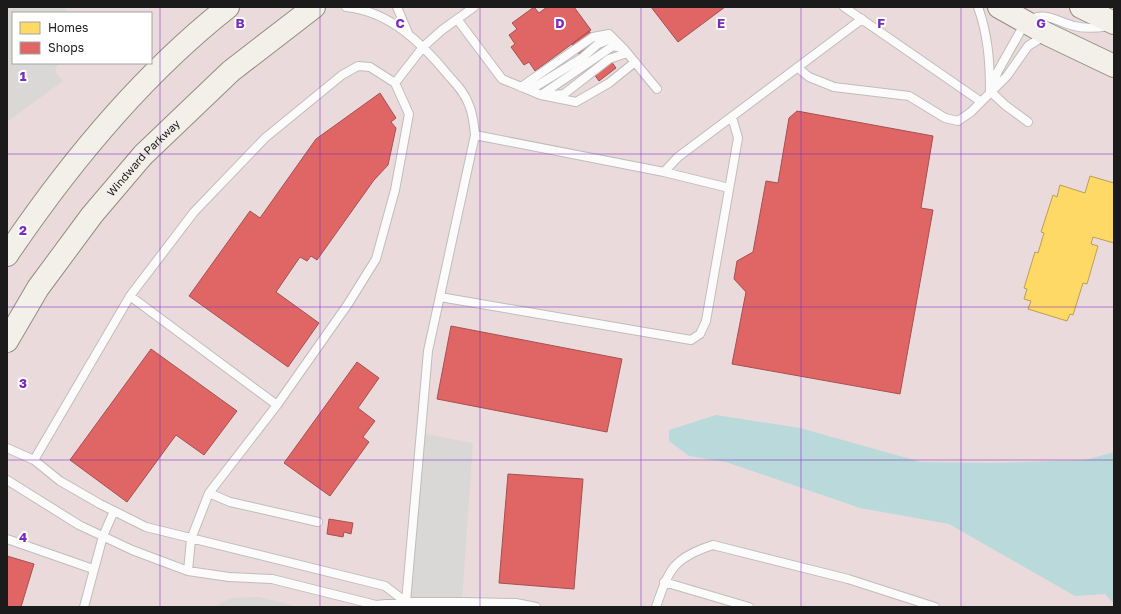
<svg xmlns="http://www.w3.org/2000/svg" width="1121" height="614" font-family="'Golos Text',sans-serif">
<rect width="100%" height="100%" fill="#e9e6e4"/>
<path fill="#ebdadb" fill-rule="evenodd" d="M7 7H1114V607H7ZM13 13H151V63H13Z"/>
<path fill="#d9d8d7" d="M7 7H64L68 13H13V63H59L55 71 63 81 7 122Z
M421 433 473 443 462 600 406 599Z
M259 597 299 607H214L231 598Z"/>
<path fill="#b9d9db" d="M716 415 800 428 921 462 992 463 1085 460 1114 452V604L1105 594 1075 596 949 524 860 508 726 462 689 456 669 441V430Z"/>
<path fill="#ffd966" stroke="#bba050" d="M1090 176 1114 183V243L1093 237 1091 244 1098 246 1087 284 1083 283 1073 315 1070 314 1067 321 1028 309 1031 301 1024 299 1027 289 1024 288 1035 252 1038 253 1044 233 1041 232 1053 195 1057 197 1060 185 1085 193Z"/>
<path fill="#e06666" stroke="#a55050" d="M534 7 539 13 547 7H574L591 30 535 71 529 62 524 65 511 47 515 44 509 35 517 29 512 23Z
M651 7H725L678 42Z
M589 31 616 68 599 81 572 44Z
M380 93 396 118 391 122 396 128 388 165 374 180 317 260 311 256 307 261 300 257 276 292 319 323 288 367 189 296 250 211 260 218 316 139Z
M797 111 933 136 921 208 933 210 900 394 732 364 746 292 734 279 737 261 753 252 766 181 778 183 789 118Z
M451 326 622 359 607 432 437 399Z
M151 349 237 411 204 455 176 435 127 502 70 460Z
M357 362 379 378 358 408 375 421 363 437 369 442 330 496 284 463Z
M508 474 583 479 574 589 499 583Z
M329 519 353 523 351 534 344 532 343 537 327 534Z
M7 556 34 564 21 607H7Z"/>
<g fill="none" stroke-linecap="round" stroke-linejoin="round">
<g stroke="#bfbdbc" stroke-width="10">
<path id="service" d="M346 7C389 11 422 43 448 75 456 84 465 93 469 105 473 114 474 124 475 135L428 351 406 602
M397 7 408 33
M844 7 980 101
M978 7C988 35 990 62 990 91L1005 105 1028 122
M457 19 502 79 541 95 613 46 624 49 657 89
M798 68 809 77 834 87 909 96 945 118 958 121 971 112 1007 76 1028 46 1044 36
M395 83 423 47 442 30 474 7
M521 87 593 37 609 34 624 49
M991 89 998 71 1025 23C1042 9 1056 21 1074 26 1086 29 1097 28 1108 26
M530 90 582 58 598 44 613 38
M541 95 576 102 609 83 635 62
M554 95 564 94 609 59 627 53
M475 135 664 172 729 188
M664 172 678 157 862 19
M130 296 277 405
M440 297 691 340 700 334 706 321 738 138 732 117
M7 448 34 460 60 481 100 504 146 527 385 586 406 602
M34 460 130 296 194 212 265 138 342 75 358 66 370 67 395 83 409 114 395 190 376 259 348 304 277 405 209 493 191 539 188 571
M7 480 79 525 132 550 188 571 229 577 272 579 376 605 406 602H464L516 603 536 607
M209 493 230 502 318 522
M7 539 93 569
M664 582 749 607
M84 607 103 536 114 511
M656 607C669 569 673 558 713 545L848 579 935 607"/>
</g>
<g stroke="#918f7e" stroke-width="24">
<g id="secondary">
<path d="M999 7 1047 34 1114 66"/>
<path d="M1081 7 1114 23"/>
<path d="M7 255C67 166 143 74 228 7"/>
<path id="s1" d="M7 341 38 288 92 215 143 155 231 71 314 7"/>
</g>
</g>
<use href="#service" stroke="#fcfbfb" stroke-width="8"/>
<use href="#secondary" stroke="#f2f0e9" stroke-width="22"/>
</g>
<path fill="none" stroke="#7b2cbf" stroke-width="1" stroke-opacity="0.55" d="M160 7V607M320 7V607M480 7V607M641 7V607M801 7V607M961 7V607M7 154H1114M7 307H1114M7 460H1114"/>
<g text-anchor="middle" stroke-width="4" stroke-linejoin="round" paint-order="stroke">
<g font-size="11" fill="#1b1b1b" stroke="#fff">
<text dy="4" stroke="none"><textPath href="#s1" startOffset="229">Windward Parkway</textPath></text>
</g>
</g>
<g font-size="13" text-anchor="middle" font-weight="bold" fill="#7b2cbf" stroke="#fff" stroke-width="4" stroke-linejoin="round" paint-order="stroke">
<text x="240" y="28">B</text>
<text x="400" y="28">C</text>
<text x="560" y="28">D</text>
<text x="721" y="28">E</text>
<text x="881" y="28">F</text>
<text x="1041" y="28">G</text>
<text x="23" y="81">1</text>
<text x="23" y="235">2</text>
<text x="23" y="388">3</text>
<text x="23" y="542">4</text>
</g>
<rect width="1121" height="614" fill="none" stroke="#1b1b1b" stroke-width="16"/>
<rect x="12" y="12" width="140" height="52" fill="#ffffff" stroke="#a4a4a4"/>
<rect x="20" y="22" width="20" height="12" fill="#ffd966" stroke="#a4a4a4"/>
<text x="48" y="32" font-size="12" fill="#1b1b1b">Homes</text>
<rect x="20" y="42" width="20" height="12" fill="#e06666" stroke="#a4a4a4"/>
<text x="48" y="52" font-size="12" fill="#1b1b1b">Shops</text>
</svg>
